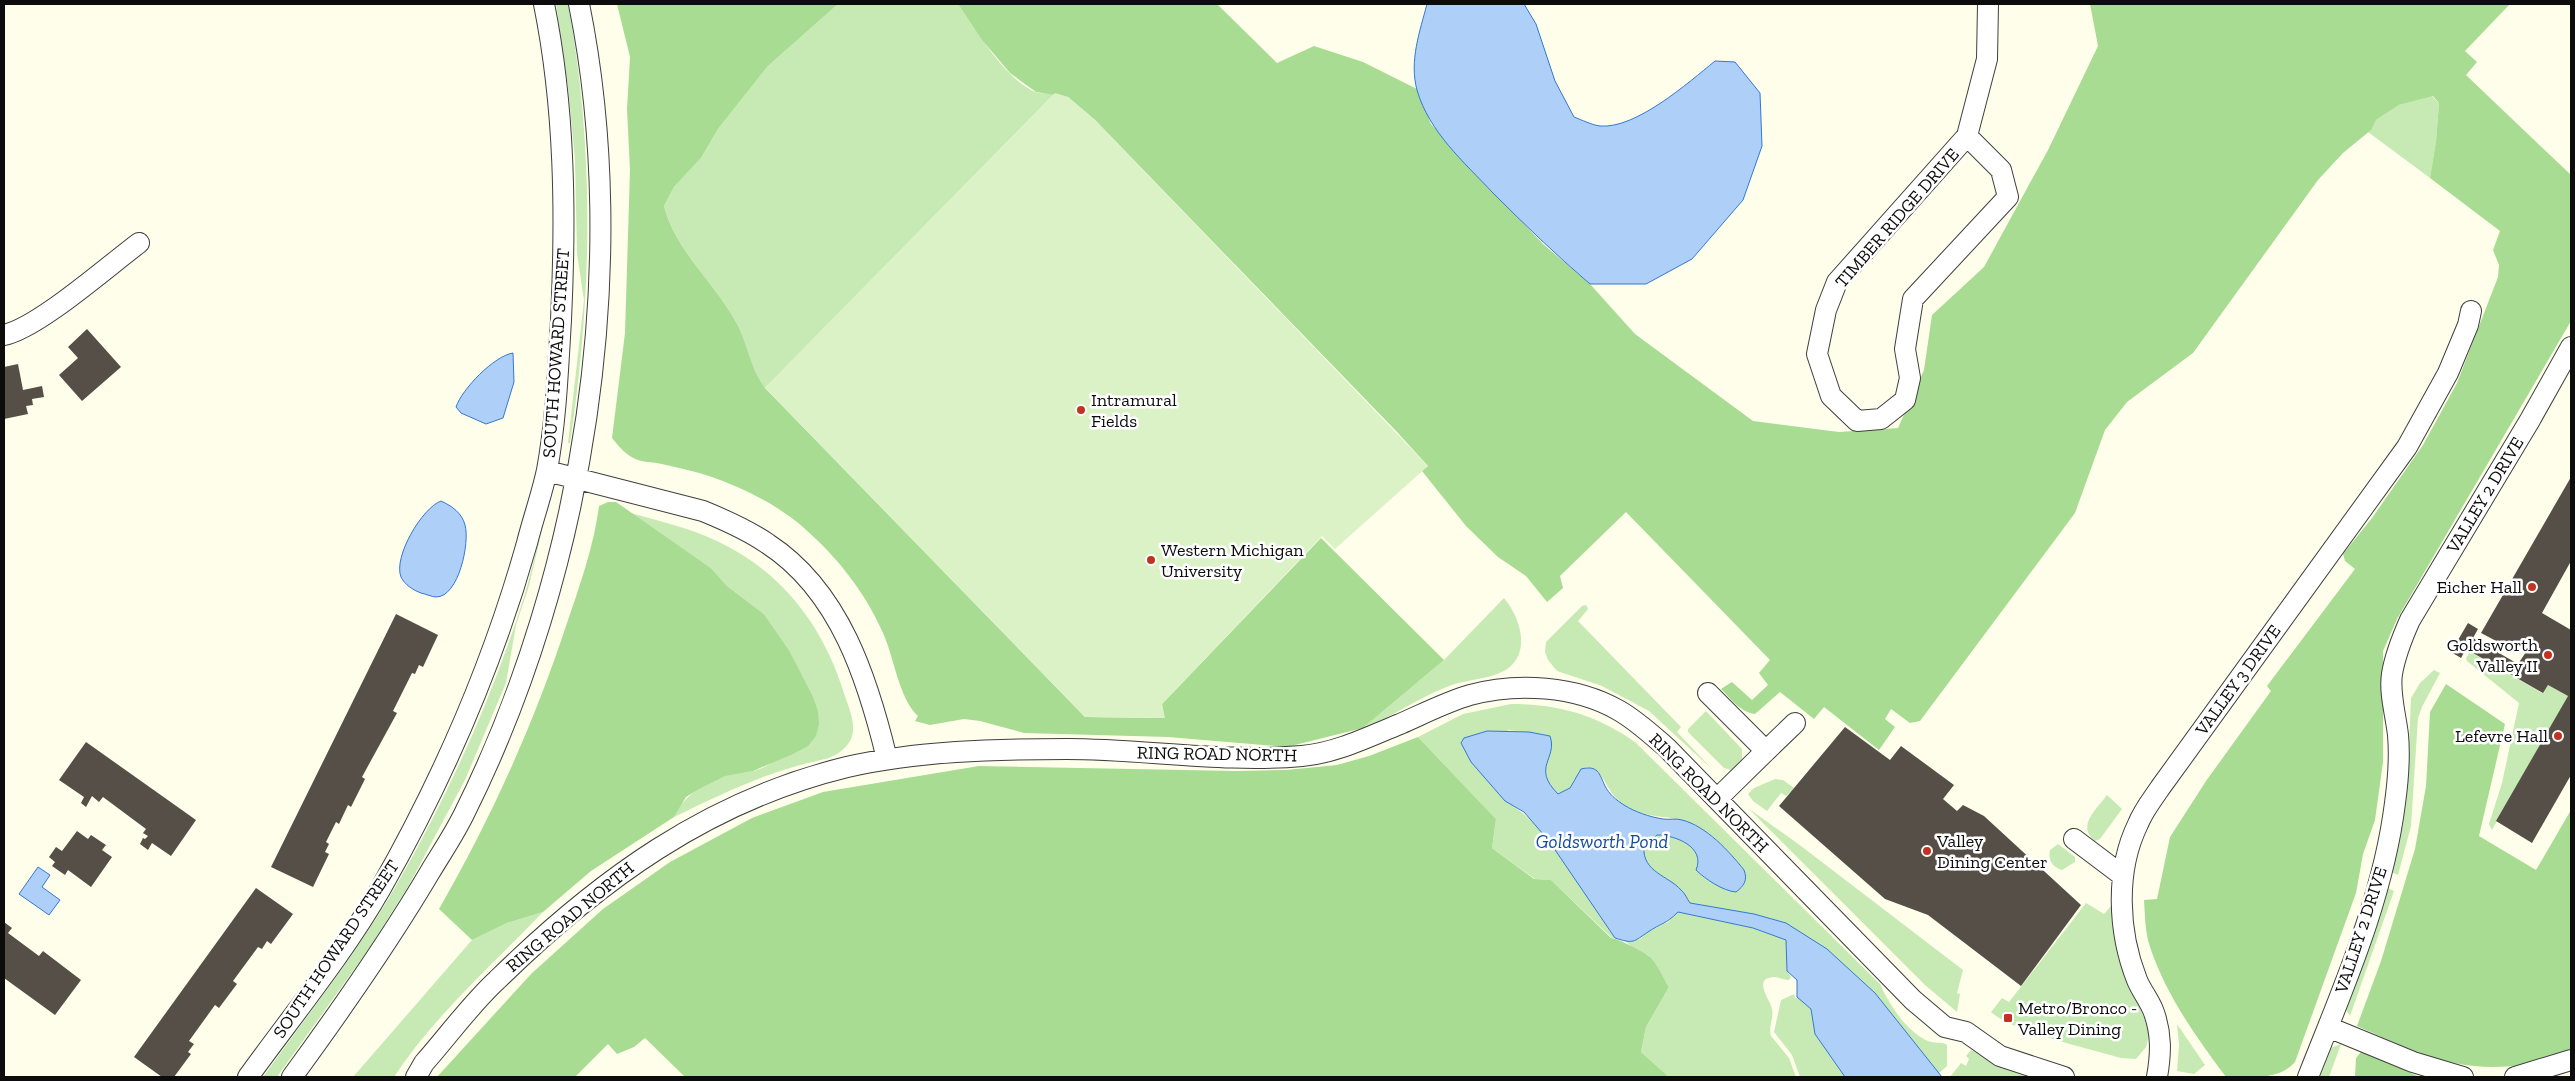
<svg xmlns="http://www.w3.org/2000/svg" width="2575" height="1081" font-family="'Zilla Slab',serif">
<rect width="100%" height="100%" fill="#fffeeb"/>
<path fill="#c7eab4" d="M556 4H568C595 149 592 298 570 443H568L584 300 577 254 575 160 568 87Z
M838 4H958C976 30 1005 79 1035 92 1040 94 1049 93 1055 93L765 388C749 366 747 344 736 322 714 282 675 250 664 206L674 187 701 158 718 129 768 66Z
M2432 96 2439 103 2436 141 2430 178 2368 132 2376 120 2399 105Z
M546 513 529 586 516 625 506 683 465 780 409 885 368 950 277 1077H263C308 1014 358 952 397 884 449 794 492 698 524 597 532 570 538 541 546 513Z
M631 513C659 521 690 528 717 541 781 571 822 624 843 690 848 707 860 729 848 744 837 759 820 760 804 764 758 776 716 797 674 817 683 797 705 781 726 775 741 772 758 773 771 763 785 753 805 726 818 711L789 650 764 614 727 586 711 568Z
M1504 598C1523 621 1533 661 1497 674 1482 680 1464 680 1449 686 1419 697 1393 717 1363 728L1444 660Z
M1582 606 1586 605 1588 609 1578 621 1681 727 1677 732 1713 770 1649 711 1602 686 1557 671 1548 660 1545 652 1546 642Z
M2470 652 2542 693 2548 685 2568 696 2492 830 2489 824 2502 783 2519 703 2467 661 2466 658Z
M2434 670 2440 673 2422 707 2418 718 2411 826 2398 875 2391 872 2408 769 2411 698 2420 683Z
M1511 704C1557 704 1598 715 1636 743L1880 984C1890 1006 1906 1031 1928 1041 1935 1044 1942 1041 1947 1045V1066L1938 1074 1786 923 1754 914 1690 903C1687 899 1685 893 1681 890 1668 877 1642 871 1644 847L1657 835C1675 835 1706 847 1696 870 1708 883 1721 888 1738 890L1744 885V870C1729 851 1706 826 1682 820 1659 815 1644 818 1623 804 1605 792 1606 771 1587 767L1573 781 1570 789 1558 794C1533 768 1555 761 1550 736L1508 730 1505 801C1556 830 1581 892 1615 938H1612L1551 880 1535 879 1492 848 1496 819 1418 737 1463 714Z
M1706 711 1742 749V759L1731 770 1724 768 1688 732V729Z
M1775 779 1783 780 1794 788 1786 796 1781 793 1767 811 1753 801 1748 794 1754 788Z
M2107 795 2122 809 2100 839 2095 841C2076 826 2096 810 2107 795Z
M1748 808 1801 846 1963 970 1957 993 1960 994 1957 1012 1925 985Z
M2058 844 2075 857V862L2062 870C2052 867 2048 860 2050 850Z
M2386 887 2394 891 2350 1016 2344 1007Z
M2086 903 2104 914 2112 905 2118 952 2150 1033 2146 1047 2136 1059 2121 1058C2091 1049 2011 1031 1991 1012L2002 998 2009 1002Z
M543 912C492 965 434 1016 394 1077H353L472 940 507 923Z
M1677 912 1753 928 1786 940 1787 971 1791 977 1789 980C1784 980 1778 977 1773 977 1752 979 1771 1001 1772 1009 1774 1018 1768 1027 1771 1036L1789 1058 1796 1077H1669L1641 1052 1646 1027 1669 987 1649 956 1637 951 1625 941 1640 939 1647 932 1668 922Z
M1794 994 1795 998H1800L1811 1009 1815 1034 1845 1077H1800L1792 1055 1774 1032 1781 1000Z
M2177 1024 2205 1065 2194 1074 2177 1071 2179 1045Z
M2341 1044 2329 1077H2320L2330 1048Z
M1971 1050 2032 1077H1950L1961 1063 1966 1066 1969 1059 1966 1056Z"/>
<path fill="#a8dc93" d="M617 4H838L768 66 718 129 701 158 674 187 664 206C675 250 714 282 736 322 748 344 749 366 765 388L1085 717 1164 718 1162 704 1321 538 1444 660 1363 728 1287 747 1168 737 1024 733 980 721 964 719 930 725 915 721 918 716C899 699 894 657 883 633 865 592 838 558 804 528 778 505 745 489 712 477 694 471 675 467 657 463 651 462 644 462 638 460 627 456 619 447 612 438L625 333 630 170 627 109 630 57Z
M958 4H1217L1277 63 1314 46 1363 62 1417 89 1431 124 1543 244 1590 284 1635 334 1753 421 1839 432 1898 428 1924 370 1932 315 1984 267 2048 150 2098 46 2090 4H2510L2465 51 2477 62 2466 75 2571 175V321L2397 619 2383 651V762L2375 820 2363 854 2356 893 2295 1062C2278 1081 2249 1077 2226 1077 2196 1037 2166 995 2150 947 2145 932 2145 915 2144 900L2157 899 2170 837 2206 781 2271 691 2267 686 2355 569 2345 561 2343 554 2372 518 2423 445 2457 383 2498 277 2499 265 2493 250 2500 231 2430 178 2436 141 2439 103 2433 96 2399 105 2376 120 2371 130 2343 153 2318 180 2193 353 2127 402 2105 430 2075 513 1920 721 1910 723 1891 709 1885 719 1895 727 1879 750 1824 707 1814 719 1780 692 1755 714C1740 712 1731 699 1721 689L1732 682 1752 700 1768 685 1759 673 1770 660 1626 512 1560 576 1563 588 1547 602 1526 576 1498 557 1466 526 1422 471 1428 466 1397 432 1095 120 1068 97 1036 92 1010 73 982 40Z
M608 502H616L711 568 727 586 764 614 789 650 813 697 818 711 819 724 816 736 808 746 793 754 753 771 725 776 699 789 686 797 674 817 591 871 543 912 507 923 472 940 439 909C492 817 534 723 567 623 580 585 594 545 599 506Z
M2446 684 2505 724 2479 836 2536 870 2571 810V1049C2556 1059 2539 1062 2521 1065 2455 1074 2414 1051 2357 1026L2381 961 2415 849 2426 786 2430 712Z
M1418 737 1496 819 1492 848 1534 879 1551 880 1611 938C1618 938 1645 953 1650 957 1658 965 1663 978 1669 987L1646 1027 1641 1052 1669 1077H685L645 1038 634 1047 617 1054 608 1044 575 1077H437L531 974 603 909 670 862 752 818 823 792 979 766 1236 771 1286 770 1337 765 1369 756Z
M2361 1052 2365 1053 2420 1077H2355L2356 1058Z"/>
<path fill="#dbf1c6" d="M1055 93 1068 97 1095 120 1428 466 1335 549 1322 536 1162 704 1165 718 1085 717 765 388Z"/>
<path fill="#aed0f8" stroke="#3378d2" d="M1427 4H1524L1536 24 1555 81 1574 117C1582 120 1592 125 1600 126 1636 129 1688 83 1715 61L1735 62 1760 93 1762 146 1743 200 1692 259 1646 284H1590C1556 255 1525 225 1493 193 1464 162 1429 132 1417 90 1409 61 1420 31 1427 4Z
M513 353 514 382 503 418 486 424 461 413 456 407C462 389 494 356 513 353Z
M441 501C452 506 462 513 465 525 470 542 459 597 436 597 432 597 426 594 421 593 413 590 405 585 401 577 393 557 422 508 441 501Z
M1487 731 1529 732 1550 736C1558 759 1531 767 1558 794L1570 788 1581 769C1598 765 1599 773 1605 786 1609 794 1616 800 1624 805 1635 812 1650 817 1663 819 1670 820 1676 818 1682 820 1706 826 1729 851 1744 870 1748 880 1744 886 1736 892 1723 891 1705 879 1696 870 1706 847 1675 835 1657 835L1644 847C1642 872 1669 876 1681 890 1685 893 1687 899 1690 903L1754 914 1786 923 1827 949 1875 993 1942 1077H1845L1815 1034 1811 1009 1797 997V980L1787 971 1786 940 1753 928 1678 912C1665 925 1661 923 1648 932 1633 942 1634 944 1615 938L1549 841 1524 812 1505 801 1471 762 1461 743 1464 738Z
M38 867 50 875 42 887 60 900 49 915 19 894Z"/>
<path fill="#554f48" d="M87 329 121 367 82 401 59 375 78 358 68 347Z
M18 364 23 390 42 386 44 397 32 399 33 405 26 406 28 414 4 419V367Z
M2571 477V561L2542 613 2571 630V775L2532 843 2496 821 2568 696 2548 685 2543 693 2466 649 2461 658 2451 652 2468 623 2478 629 2473 638 2518 664 2526 652 2521 649 2519 653 2481 633Z
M396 614 438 635 423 667 419 665 415 674 412 673 393 711 397 713 362 777 365 779 351 807 348 805 339 824 336 822 326 842 329 844 325 852 329 854 313 887 271 867Z
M1845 727 1890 760 1901 746 1954 785 1943 799 1957 811 1963 805 1984 816 2081 905 2021 986 1928 915 1885 899 1779 806Z
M86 742 196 820 171 856 152 843 148 850 140 844 143 838 145 839 148 836 143 833 146 829 103 797 99 802 92 796 86 807 81 803 84 797 59 780Z
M77 831 88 839 91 835 106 845 102 850 112 857 91 887 68 870 65 875 52 866 55 862 49 857 56 847 62 851Z
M256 888 293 914 271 944 267 941 262 949 258 947 233 981 237 984 219 1008 215 1005 189 1041 194 1044 188 1052 191 1054 174 1077H162L134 1057Z
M4 922 12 928 8 933 39 956 43 951 81 980 55 1015 4 978Z"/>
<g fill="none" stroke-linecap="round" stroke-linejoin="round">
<g stroke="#3f3f3f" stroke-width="22">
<path id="minor" d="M1967 136 2001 170 2008 197 1913 299 1905 349 1910 378 1905 400 1881 419 1857 421 1831 396 1817 354 1826 310 1837 282 1967 136 1987 59 1988 4
M4 335C38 328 108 266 139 243
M547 471 703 511C725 520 748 530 768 544 840 591 868 680 887 759
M1708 693 1766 751 1717 799
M1766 751 1795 723
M2074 839 2123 876
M2328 1027 2413 1062 2463 1077
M248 1077C292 1016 344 953 381 888 443 779 493 664 527 543 533 519 542 494 547 470 556 421 558 370 561 320 566 215 565 108 544 4
M292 1077C341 1010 388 943 430 872 442 852 455 833 465 812 584 573 632 266 579 4
M416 1077 424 1063C448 1036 470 1005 497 980 598 881 707 801 847 767 917 751 994 749 1067 749 1143 749 1227 763 1302 756 1336 753 1368 737 1400 724 1423 714 1446 702 1470 695 1517 682 1576 686 1618 710 1636 720 1652 735 1667 748L1913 1000 1945 1027 1966 1032 2000 1056 2064 1077
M2157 1077C2161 1054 2162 1033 2153 1010 2149 1000 2141 990 2137 980 2118 932 2115 871 2138 824 2143 811 2152 800 2160 788L2407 447 2448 373 2468 325 2471 311
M2308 1077C2343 988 2383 899 2395 803 2398 781 2400 757 2398 735 2396 716 2389 693 2392 674 2395 655 2402 638 2410 620L2530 420 2571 347
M2515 1077 2571 1060"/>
</g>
<use href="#minor" stroke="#fff" stroke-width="20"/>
</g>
<g fill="#c13220" stroke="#fff" stroke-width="2">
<circle cx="1081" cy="410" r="5"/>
<circle cx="1151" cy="560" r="5"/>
<circle cx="2532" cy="587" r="5"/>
<circle cx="2548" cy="655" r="5"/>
<circle cx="2558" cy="736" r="5"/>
<circle cx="1927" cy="851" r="5"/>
<rect x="2003" y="1013" width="10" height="10" rx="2.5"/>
</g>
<g text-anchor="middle" stroke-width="5" stroke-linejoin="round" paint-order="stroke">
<g font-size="18" fill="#0c0c0c" stroke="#fff">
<text transform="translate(1897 218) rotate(-49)" y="6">TIMBER RIDGE DRIVE</text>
<text transform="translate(556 353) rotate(-86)" y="6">SOUTH HOWARD STREET</text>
<text transform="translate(2485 495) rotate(-59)" y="6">VALLEY 2 DRIVE</text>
<text transform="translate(2238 680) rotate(-54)" y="6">VALLEY 3 DRIVE</text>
<text transform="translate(1217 754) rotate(1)" y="6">RING ROAD NORTH</text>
<text transform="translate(1709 793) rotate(45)" y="6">RING ROAD NORTH</text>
<text transform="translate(570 917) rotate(-40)" y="6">RING ROAD NORTH</text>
<text transform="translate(2361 930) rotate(-72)" y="6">VALLEY 2 DRIVE</text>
<text transform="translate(336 949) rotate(-56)" y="6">SOUTH HOWARD STREET</text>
</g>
<g font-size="18" fill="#0c0c0c" stroke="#fff" text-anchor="start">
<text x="1091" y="406">Intramural<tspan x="1091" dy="21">Fields</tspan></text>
<text x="1161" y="556">Western Michigan<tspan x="1161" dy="21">University</tspan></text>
<text x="2522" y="593" text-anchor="end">Eicher Hall</text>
<text x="2538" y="651" text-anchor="end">Goldsworth<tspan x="2538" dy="21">Valley II</tspan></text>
<text x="2548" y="742" text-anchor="end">Lefevre Hall</text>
<text x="1937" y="847">Valley<tspan x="1937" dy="21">Dining Center</tspan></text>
<text x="2018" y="1014">Metro/Bronco -<tspan x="2018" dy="21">Valley Dining</tspan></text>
</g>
<g font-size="19" font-style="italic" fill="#114ba2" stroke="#fff">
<text x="1602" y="848">Goldsworth Pond</text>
</g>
</g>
<rect width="2575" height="1081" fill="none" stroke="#0c0c0c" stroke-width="10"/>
</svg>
